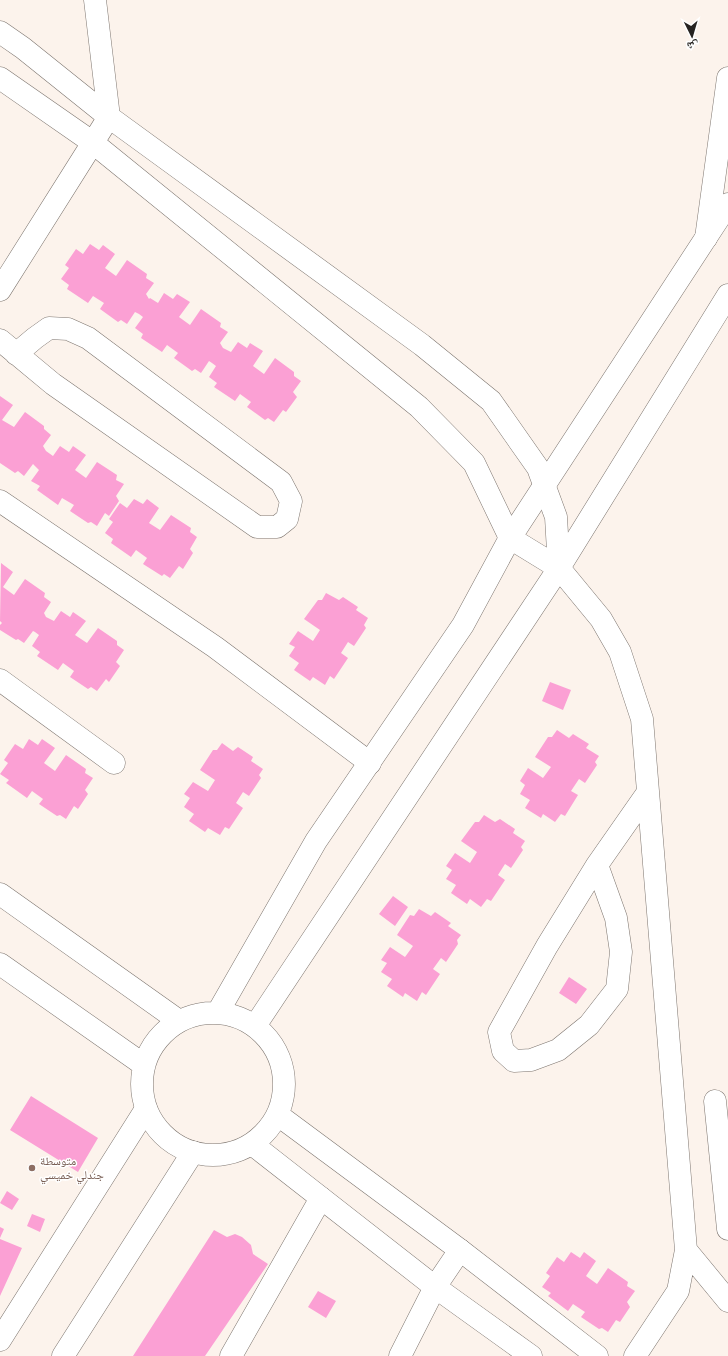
<svg xmlns="http://www.w3.org/2000/svg" width="728" height="1356" font-family="'Nunito Sans','Noto Naskh Arabic',sans-serif">
<rect width="100%" height="100%" fill="#fcf3ec"/>
<path fill="#fba0d4" d="M90 244 99 250 103 245 115 254 105 268 116 276 127 260 147 274 146 278 154 283 146 294 149 299 150 298 158 303 164 293 173 299 177 294 190 302 179 317 190 325 201 309 221 323 220 327 228 332 220 343 223 348 231 352 238 342 247 348 250 343 263 351 253 366 264 374 275 358 294 372V376L301 381 293 392 297 397 286 412 283 410 274 422 268 418 265 420 247 407 251 402 240 394 235 401 214 387 217 383 209 377 216 366 212 363 209 361 201 373 195 369 192 371 174 358 178 353 167 345 162 352 141 338 143 334 135 328 143 317 139 314 135 312 127 324 121 320 118 322 100 309 104 303 93 296 88 303 67 289 69 285 61 279 69 268 65 265 76 249 83 254Z
M0 396 13 405 2 420 14 427 25 412 44 426V429L51 435 43 446 46 451 53 456 60 446 69 452 73 446 86 455 75 470 86 478 97 462 117 475 116 480 124 484 116 496 119 501 109 516 105 513 97 526 91 522 88 523 70 511 74 505 62 498 58 505 37 490 40 486 31 481 39 470 33 464 24 476 18 471 15 473 0 463Z
M134 499 143 504 147 499 159 508 149 523 160 530 171 515 191 528 190 532 197 537 190 549 193 553 183 569 179 566 170 578 164 574 162 576 143 564 147 558 136 550 131 557 111 543 113 539 105 533 113 522 109 519 120 503 127 508Z
M1 563 13 572 3 587 14 595 25 579 45 593 44 597 51 602 44 613 46 617 54 621 61 611 70 617 73 612 86 621 75 635 87 643 98 628 117 641V645L124 650 116 662 120 666 109 682 106 679 97 691 91 687 88 689 70 677 74 671 63 663 58 670 37 656 40 652 32 646 39 635 35 632 33 631 24 643 18 639 16 640 0 630V625L2 623 0 621Z
M326 593 339 600 343 597 358 607 356 610 368 618 364 625 366 628 354 646 348 642 341 653 348 658 334 679 330 676 325 685 313 677 310 681 294 670 299 663 289 656 295 647 289 644 298 631 313 641 320 630 304 619 318 600H322Z
M550 682 571 690 563 710 542 701Z
M557 730 569 738 573 734 589 744 586 748 599 756 595 762 597 765 585 783 579 779 571 791 578 795 565 816 561 814 555 822 543 814 541 818 525 808 530 800 520 794 525 785 520 781 528 768 543 778 551 767 535 757 548 737H552Z
M29 739 38 745 42 739 55 748 44 763 55 771 66 755 86 769 85 773 93 778 85 790 88 794 78 809 74 806 66 819 60 815 57 816 39 804 43 799 32 791 27 798 6 783 9 780 0 774 8 763 4 760 15 744 23 749Z
M222 743 233 751 238 747 253 757 251 761 263 769 259 775 261 778 249 796 243 792 236 803 243 808 229 829 225 827 220 835 208 828 205 832 189 821 194 814 184 807 190 798 184 794 193 782 208 791 215 780 200 770 213 750H217Z
M484 815 495 822 500 819 515 829 513 833 525 841 521 847 523 850 511 868 505 864 498 875 505 880 491 901 487 899 481 907 470 899 467 904 451 893 456 885 446 879 452 870 446 866 455 853 470 863 477 852 461 841 475 822H479Z
M393 896 408 907 395 926 379 914Z
M419 909 431 916 435 912 451 923 448 926 461 935 457 940 458 944 446 962 441 958 433 969 440 974 426 995 422 992 417 1001 405 993 403 997 387 986 392 979 381 972 387 963 381 960 390 947 405 957 413 946 397 935 410 915 414 916Z
M569 977 587 989 576 1004 559 993Z
M31 1096 98 1138 78 1172 10 1130Z
M7 1191 19 1199 12 1210 0 1203Z
M32 1214 45 1219 40 1232 27 1226Z
M0 1227 4 1229 0 1238Z
M214 1230 227 1237 235 1234 242 1237 251 1245 253 1254 268 1264 205 1356H133Z
M0 1239 22 1248 0 1296Z
M571 1252 580 1258 584 1252 596 1261 586 1276 597 1284 608 1268 628 1282 627 1286 635 1291 627 1302 630 1307 620 1322 616 1320 608 1332 602 1328 599 1329 581 1317 585 1312 573 1304 568 1311 548 1296 551 1293 542 1287 550 1276 546 1273 557 1257 564 1262Z
M318 1291 336 1301 326 1318 308 1307Z"/>
<g fill="none" stroke-linecap="round" stroke-linejoin="round">
<g stroke="#7d756f" stroke-width="23">
<path id="minor" d="M0 32 23 48 109 117 422 345 491 401 538 468 556 517 559 568
M0 78 92 142 419 407 474 463 510 538 559 568 601 619 620 652 642 719 686 1250 678 1291 635 1356
M706 238 728 78
M0 290 109 117 95 0
M0 340 53 384 257 527H277L287 519 291 501 281 482 88 338 68 329 49 328 35 338 16 354
M0 501 215 647 370 763
M0 680 114 763
M597 865 616 918 621 952 617 989 589 1025 558 1050 531 1060 514 1061 503 1051 499 1032 547 946 597 865 648 792
M715 1101 728 1229
M686 1250 728 1301
M0 1340 146 1109
M63 1356 193 1152
M231 1356 321 1198
M400 1356 435 1287 460 1250"/>
</g>
<g stroke="#7d756f" stroke-width="23">
<path id="tertiary" d="M0 894 179 1021
M0 964 144 1065
M218 1012 316 841 463 625 510 538 728 204
M142 1084a71 71 0 1 1 142 0a71 71 0 1 1-142 0Z
M255 1026 559 568 728 295
M278 1115 460 1250 597 1356
M252 1144 435 1287 531 1356"/>
</g>
<use href="#minor" stroke="#fff" stroke-width="22"/>
<use href="#tertiary" stroke="#fff" stroke-width="22"/>
</g>
<circle fill="#8d6e63" stroke="#fff" stroke-width="1.5" cx="32" cy="1168" r="4"/>
<g text-anchor="middle" stroke-width="3" stroke-linejoin="round" paint-order="stroke">
<g font-size="12" fill="#785e54" stroke="#fff" text-anchor="start">
<text x="40" y="1165">متوسطة<tspan x="40" dy="14">جندلي خميسي</tspan></text>
</g>
</g>
<g transform="translate(692 36) rotate(175)" stroke="#ffffff" stroke-width="3" paint-order="stroke">
<path d="M0-3L7 15L0 10L-7 15Z" fill="#262321"/>
<text y="-6" font-size="11" font-weight="bold" text-anchor="middle" fill="#262321">ش</text>
</g>
</svg>
